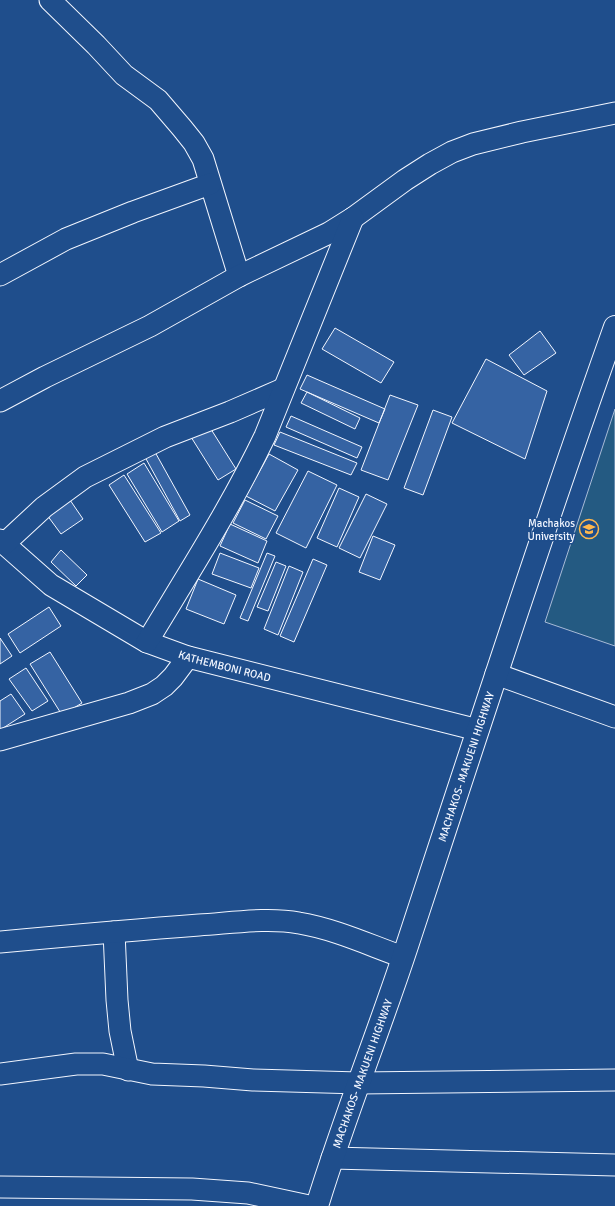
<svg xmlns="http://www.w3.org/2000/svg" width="615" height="1206" font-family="Signika,sans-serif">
<rect width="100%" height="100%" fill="#1f4e8c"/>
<path fill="#245a82" stroke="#a8bbd7" d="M615 409V646L545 622Z"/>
<path fill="#3563a3" stroke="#f2f6ff" d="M335 328 394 362 381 383 322 349Z
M540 331 556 353 524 375 509 355Z
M486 359 547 391 525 459 452 423Z
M307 375 385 409 379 423 300 389Z
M307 392 360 418 355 429 301 403Z
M390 395 418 405 388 480 361 470Z
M433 410 452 417 423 495 404 488Z
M291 416 362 447 357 458 286 427Z
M209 426 236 469 218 480 191 437Z
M280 432 357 463 351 475 274 445Z
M155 452 190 515 180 521 145 457Z
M269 454 298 470 275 511 246 496Z
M144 463 179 521 162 532 127 474Z
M308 471 337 485 306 548 276 533Z
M124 475 161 533 145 542 109 485Z
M339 488 359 497 337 547 317 538Z
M366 494 387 504 360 558 339 548Z
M70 500 83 519 61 534 47 515Z
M245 500 278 516 266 539 233 523Z
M230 524 267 541 258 563 220 546Z
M373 536 395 545 380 580 359 572Z
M61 550 87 575 76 586 51 562Z
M220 553 259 568 251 588 212 574Z
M267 553 275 556 248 621 240 618Z
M313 559 327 565 294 642 280 636Z
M276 562 286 566 268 611 257 607Z
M289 566 303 572 278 635 264 629Z
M198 579 236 595 224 624 186 609Z
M49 607 61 626 20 653 8 634Z
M0 638 12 656 0 664Z
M50 652 82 703 62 715 30 664Z
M26 668 48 701 32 711 9 679Z
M11 694 25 714 0 730V701Z"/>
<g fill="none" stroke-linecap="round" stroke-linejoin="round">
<g stroke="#f2f6ff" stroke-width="23">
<g id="minor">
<path d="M50 0 96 45 124 75 158 100 182 128 194 143 203 159 239 276"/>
<path d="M0 275 66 239 133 212 210 184"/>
<path d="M0 401 45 377 150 326 239 276 329 233 353 218 405 180 430 164 452 152 473 144 522 132 615 113"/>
<path id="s1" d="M0 540 51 585 147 642 188 657 478 730"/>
<path d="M4 544 44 507 85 477 165 437 230 412 283 389"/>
<path d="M147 642C188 574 231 507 265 436L353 218"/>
<path d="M496 674 615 717"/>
<path d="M0 740 129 703 152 694 164 686 173 677 188 657"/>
<path d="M114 932 117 1000 120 1031 128 1070"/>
<path d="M0 942C66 936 133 930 199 925 231 923 268 917 299 923 335 929 369 945 403 957"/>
<path d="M0 1074 76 1064H103L152 1074 204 1076 253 1080 359 1083 615 1080"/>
<path d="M332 1158 615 1165"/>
<path d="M0 1187 192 1189 248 1193 309 1206"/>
</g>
</g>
<g stroke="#f2f6ff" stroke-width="24">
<g id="major">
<path id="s2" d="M317 1206C343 1121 376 1039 404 955 473 745 541 535 615 327"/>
</g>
</g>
<use href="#minor" stroke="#1f4e8c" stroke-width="21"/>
<use href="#major" stroke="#1f4e8c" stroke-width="22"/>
</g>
<defs>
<g id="university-ring" transform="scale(1)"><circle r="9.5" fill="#1f4e8c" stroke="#ffb74d" stroke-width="1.5"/><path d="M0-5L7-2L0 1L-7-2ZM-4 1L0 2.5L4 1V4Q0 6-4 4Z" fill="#ffb74d"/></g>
</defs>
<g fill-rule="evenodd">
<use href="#university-ring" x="589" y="529"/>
</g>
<g text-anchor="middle" stroke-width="3" stroke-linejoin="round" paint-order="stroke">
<g font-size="11" fill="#f2f6ff" stroke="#1f4e8c" text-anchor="end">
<text x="575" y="527">Machakos<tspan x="575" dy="13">University</tspan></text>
</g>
<g font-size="11" fill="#f2f6ff" stroke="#1f4e8c">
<text dy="4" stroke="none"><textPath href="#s1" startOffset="261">KATHEMBONI ROAD</textPath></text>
<text dy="4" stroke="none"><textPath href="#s2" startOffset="464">MACHAKOS- MAKUENI HIGHWAY</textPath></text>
<text dy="4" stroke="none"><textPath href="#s2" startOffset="140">MACHAKOS- MAKUENI HIGHWAY</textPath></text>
</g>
</g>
</svg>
